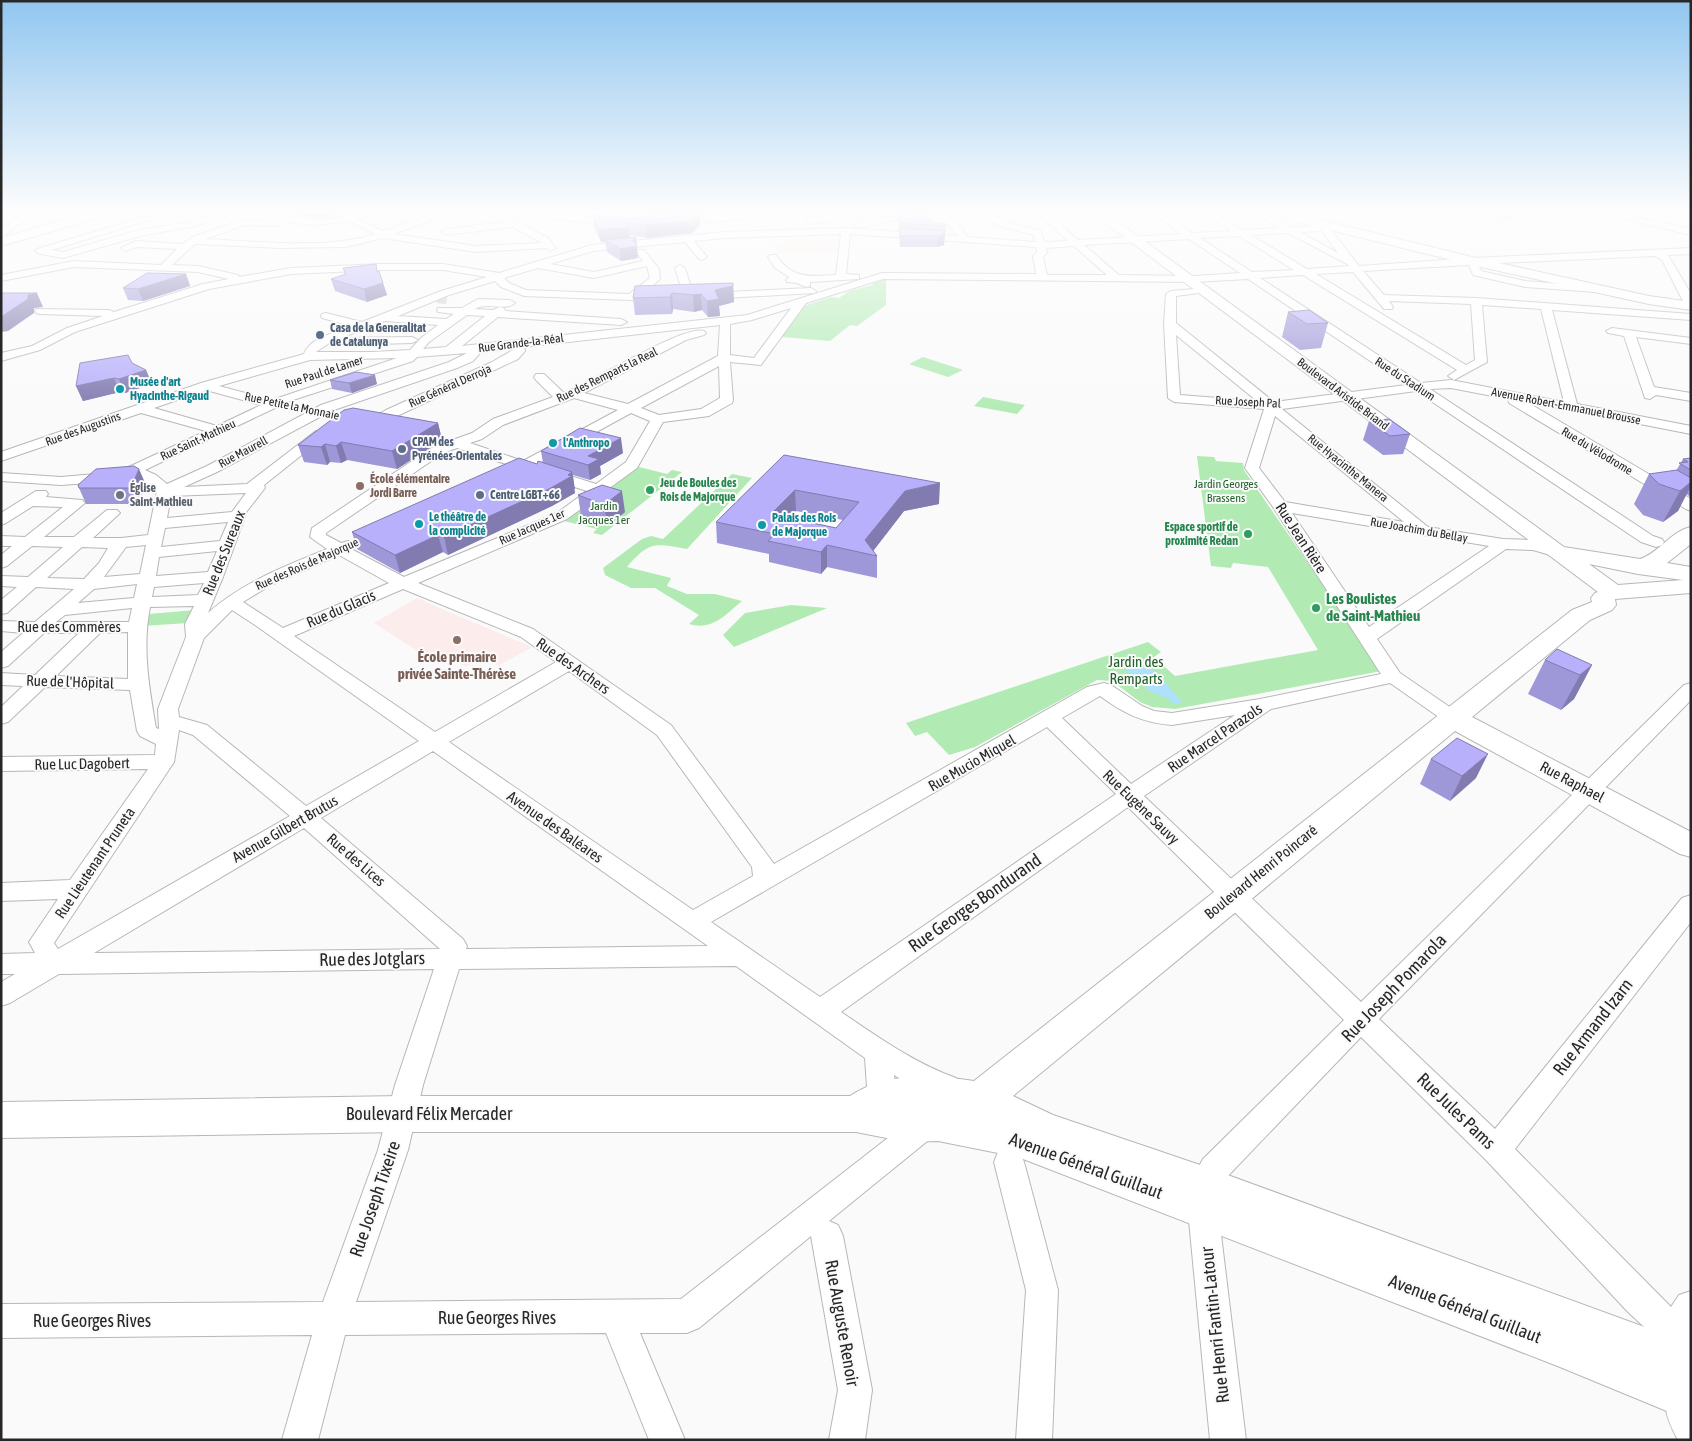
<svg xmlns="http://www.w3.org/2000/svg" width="1692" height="1441" font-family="'Asap Condensed',sans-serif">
<rect width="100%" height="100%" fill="#fafafb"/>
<path fill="#fceceb" d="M805 238 810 241 841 240 837 241 840 253 777 254 774 242H788L786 239Z
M417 598 444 610 532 647 498 666 484 657 466 667 442 653 430 659 374 623Z"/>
<path fill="#b1ebb3" d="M1474 213H1583L1503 220Z
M886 278V305L857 326 850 325 830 341 782 337 804 306 830 297 839 298 849 291 873 285 872 283Z
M923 357 963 370 948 377 909 364Z
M983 397 1025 405 1017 414 974 406Z
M1197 456 1214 457 1216 461 1243 463 1244 470 1382 671 1175 709 1152 707 1140 702 1112 681 1097 680 975 747 949 755 927 732 915 736 906 723 1148 642 1161 652 1154 657 1175 676 1318 650 1268 567 1233 563 1231 568 1211 566Z
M639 467 667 474 672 470 682 472 602 535 593 533 597 529 564 521Z
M732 474 752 478 687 549C655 543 649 541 627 567L671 578 667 586 687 594H715L742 601C725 615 712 631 689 624L699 615 655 588H631L605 575 603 568 642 539 651 536 663 539Z
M791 605 827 608 734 647 723 635 745 613Z
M195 610 188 623 142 626 149 614Z"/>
<path fill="#aee1fb" d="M1135 666C1160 665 1165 685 1181 701V703L1174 704 1167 698 1147 690 1145 682 1126 671 1127 668Z"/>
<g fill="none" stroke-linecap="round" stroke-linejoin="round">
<path stroke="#d0d0d1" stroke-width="10" stroke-dasharray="10 5" stroke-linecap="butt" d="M437 298 452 300"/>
<g stroke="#b7b7b8" stroke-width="2">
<path id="street" d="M27 213H39L18 224 1 239V231L12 220Z
M158 213H172L52 250 63 252 139 230 191 222 219 213H233L195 226 140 236 63 258 40 254 35 251 37 249Z
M356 213 363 215 357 219 383 231 436 213H449L394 234 476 246 542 243 513 227 446 235 441 232 446 229 505 222 490 213H501L518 222 548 238 556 248 551 251 546 248 476 252 383 238 346 247 280 248 195 244 172 265 198 266 238 275 239 277 291 268 379 264H443L499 273 592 245 724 232 846 228 957 236 949 225 932 213C950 213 958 221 967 237L1035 242 1034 235 1004 227 971 213H984L1010 223 1041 231 1044 242 1068 241 1038 213H1048L1078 240 1181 234 1152 213H1162L1192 233 1231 231 1204 213H1215L1242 230 1279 228 1255 213H1266L1291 227 1339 225V229L1331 230 1359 266 1472 258 1691 248V254L1668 255 1690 292 1691 310 1686 307 1662 260 1655 256 1478 264 1481 271 1525 281 1600 287 1601 289 1600 291 1596 292 1525 287 1473 275 1469 265 1363 271 1384 295 1476 298 1691 314V320L1552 310 1577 404 1691 426V434L1527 402 1691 499V511L1686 509 1509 403 1508 399 1451 388 1430 389 1653 536 1662 539 1664 542 1662 545 1656 547 1641 542 1416 391 1282 409 1428 527 1503 539 1534 540 1563 549 1565 552 1563 555 1557 557 1533 550 1506 549 1377 639 1400 673 1460 714 1463 718 1460 722 1453 724 1446 722 1390 683 1271 709 1144 796 1361 1002 1684 685 1691 683V700L1379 1019 1495 1129 1682 898 1691 895V922L1515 1149 1671 1307 1679 1295 1691 1291V1350L1688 1357 1676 1362 1664 1357 1658 1340 1627 1311 1486 1160 1361 1037 1225 1179 1214 1196 1210 1198 1214 1199 1218 1210 1246 1440H1210L1188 1210 1192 1199 1196 1198 1192 1196 1188 1186 1203 1159 1344 1020 1128 807 841 1012C878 1037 914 1063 956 1078L960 1087 956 1096 946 1099 917 1089 894 1075 895 1087 888 1108 878 1112 868 1108 864 1099 867 1087 865 1058 736 966 459 969 423 1085 408 1150 356 1302 681 1299 916 1116 926 1112 936 1116 941 1125 936 1134 829 1221 838 1225 843 1236 872 1390 865 1440H829L838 1390 811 1236 699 1328 687 1333H640L685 1440H649L606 1333 345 1335 318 1440H282L312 1335 1 1338V1304L323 1302 378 1150 395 1085 434 969 59 974 10 1003 1 1006V982L15 974H1V954L35 953 29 942 58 899 1 901V883L70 880 148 769 1 771V757L155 755 156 744 140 736 137 731 130 690 45 687 8 722 1 724V707L23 686 1 685V673L35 675 79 633H44L8 666 1 668V652L23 633 1 631V621L35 622 74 589 36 587 7 613 1 614V600L17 587 1 586V576L28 577 63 547 32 546 7 566 1 568V555L12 546H1V536L25 537 63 507 33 506 6 523 1 525V513L36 491H46L48 494 46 497 82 500 85 503 44 537H74L107 510H117L120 513 93 538H121L148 535 157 491 141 479 61 485 1 481V473L61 477 118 472 206 431 141 413 1 461V452L201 383 304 354C309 338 337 332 351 326L322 318 321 316 322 314 326 313 362 322 441 291 487 277 443 270H379L291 274 209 289 75 332 40 350 1 361V353L32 346 67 328 103 316 40 314 36 313 35 311 36 309 109 310 114 312 203 284 229 279 198 272 74 267 1 281V275L74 261 161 265 177 249 137 247 126 251 121 248 136 241 182 244 193 237 241 220H269L267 218 271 215 326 220ZM349 221 375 234C330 250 254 241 205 239L245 225 279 226 285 222 315 225ZM1322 231 1338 253 1300 232ZM1288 233 1347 264 1349 266 1307 269 1251 235ZM841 234 836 275C810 276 793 280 776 255H770L768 257 775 268 789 277 786 280 787 282 797 283 806 287 810 286V282L859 279V275L846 274 850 234 1036 247 1037 252 1033 256 1036 274 882 273 747 315 462 346 498 317 621 325 627 322 621 319 505 311 504 308 500 307 493 310 475 309C487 301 505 312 515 303L510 300 478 299 462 308H438L437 310 438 312 454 314 446 319 398 316 449 295 495 281 501 287 524 296 658 301 663 298 662 296 643 294 660 279 659 269 644 250H638L636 252 643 261 594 272 550 264 593 251 685 242 699 259 702 260 707 257 694 241 724 238ZM1239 236 1294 270 1252 272 1200 238ZM1189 239 1240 273 1194 276 1119 275 1084 245ZM1074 246 1107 275H1047L1043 257 1047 253 1046 248ZM647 266 650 278 629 294 526 290 509 283 504 278 538 268 594 278ZM1353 272 1384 309H1392L1393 307 1389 301 1471 304 1475 360 1466 365 1316 274ZM1303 275 1457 370 1448 376 1454 380 1487 362 1482 305 1541 309 1564 402 1451 380 1421 383 1260 278ZM883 279 1194 282 1248 279 1406 385 1274 402 1176 323V296L1206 292 1207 290 1206 288 1171 291 1166 294 1164 324 1168 398 1174 402 1264 409 1245 468 1273 507 1381 674 1260 699 1172 713 1154 711 1142 706 1111 685 1104 683 1087 687 774 864 671 725 533 629 418 583 567 519 637 468 663 422 709 416 732 403 733 400 730 362 761 365 806 303ZM791 308 754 358 730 355V324L752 320ZM467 315 485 316 446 347 423 349 429 342ZM385 321 438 325 421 338 410 350 372 352H316L331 342 336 345 412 343 418 340 412 337 341 338ZM720 325 718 356 628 404 584 393 686 340 704 335 706 333 704 331C682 325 591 383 564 393L544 374H536L534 377 536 380 553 397 493 419 472 433 433 447 312 528 310 537 327 549C285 566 243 582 208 613L223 577 247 511 265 488 264 485 328 434 326 431H316L247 484 184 487 217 472 331 411 457 368 473 361 481 352 513 348V350L492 362 386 410 366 422 368 425H378L501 367 518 359 525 351 524 347ZM1176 335 1257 401 1180 395ZM467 353 449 362 321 405 207 466 167 484 156 475 145 470 275 408H282L283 404 293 400 413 361 417 357ZM397 358 272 400 219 386 310 360ZM719 366 720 398 701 409 659 415 641 408ZM206 390 261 405 217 426 154 408ZM574 398 618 410 523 461 470 443 482 439 503 425ZM631 413 650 421 626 462 596 484 536 465ZM1275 416 1404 522 1285 502 1259 468ZM457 448 512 466 502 474 504 477H514L525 471 587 491 557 513 404 577 353 550 356 546 354 543 348 541 341 543 326 535V533L443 453ZM246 493 232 512 167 518 171 496ZM1292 513 1489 546 1369 627ZM228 522 220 541 161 547 165 528ZM146 545 140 574 104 577 126 547ZM82 547 108 548 99 563 84 579 47 578ZM217 551 208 572 156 576 159 557ZM339 555 389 583 283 628 243 602 271 585ZM204 583 198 595 152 597 154 587ZM137 584 134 598 78 603 94 589ZM403 589 521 637 556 662 435 732 294 636ZM194 606 185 624 186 637 158 709 159 729 156 728C149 687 142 648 150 607ZM132 608 129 622H56L65 615ZM232 610 255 625 419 741 306 806 207 725 179 717 178 709 204 638ZM128 632V679L56 676 100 633ZM569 671 657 735 752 867 753 876 693 910 449 742ZM1100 696C1123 713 1143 723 1172 725L1235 715 1131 784 1062 718ZM1047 727 1116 794 820 997 711 922ZM179 730 193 735 290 816 58 949 54 943 174 762ZM433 751 708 946 466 949 467 946 463 939 321 818ZM304 828 440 949 94 953Z
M527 213H554L605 219 609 217 650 213H682L678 216 621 221 624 224 620 227 531 216Z
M748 213H788L784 216 673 225 669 222 673 219Z
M844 213H868L864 216 810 224 806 221 810 218Z
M909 213H929L859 228 855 225 859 222Z
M1291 213H1305L1294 218H1288L1287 216Z
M1601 213H1618L1691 229V235Z
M680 265 685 268 694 297 693 299 689 300 684 297 675 268Z
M811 288 816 291 815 293 707 299 702 296 707 293Z
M1612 328 1691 338V344L1636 337 1654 387 1691 393V401L1656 395 1650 399 1645 398 1624 336 1608 333 1606 331Z
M1009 1148 1020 1152 1024 1162 1058 1290 1052 1440H1016L1026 1290 994 1162 998 1152Z
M1684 1375 1691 1378V1440H1678C1666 1417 1661 1406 1672 1381Z"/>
</g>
<g stroke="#b7b7b8" stroke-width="2">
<path id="secondary" d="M87 213H107L105 216 1 246V238Z
M1092 213H1106L1564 547 1640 559C1659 553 1671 531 1691 527V544L1667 563 1691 567V593L1615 599 1616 605 1612 610 1590 620 1472 717 1691 832V857L1680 854 1455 731 1013 1096 1053 1115 1203 1166 1691 1344V1421L1560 1367 1018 1157 938 1141 907 1142 856 1132H402L1 1138V1102L402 1096H850C886 1072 932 1075 974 1081L1572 610 1592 602 1591 598 1595 593 1598 592ZM1589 564 1638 574 1683 580 1618 585Z
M1271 213H1293L1472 257 1649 296 1691 302V310L1649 304 1472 265 1273 216Z"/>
</g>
<use href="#street" fill="#fff" fill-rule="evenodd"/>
<use href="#secondary" fill="#fff" fill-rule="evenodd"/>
</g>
<path fill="#9e97d8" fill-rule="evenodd" d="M293 213H337L325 218 293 215Z
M685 213H699L700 224 693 233 647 238 630 235V238L636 237 638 258 621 261 607 252 605 242H601L594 227 593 215 628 218Z
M898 214 937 223 946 224 944 245 937 247H900Z
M343 268 378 272 383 283 387 295 367 302 335 291 331 279 345 275Z
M186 274 190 286 143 301 128 300 123 288Z
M733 283 734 302 719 306 720 316 708 317 702 310 694 312 673 309 672 314 635 315 633 298Z
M1288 312 1328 323 1321 348 1300 350 1282 337Z
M146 370 152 384 125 393 120 392 83 401 76 386Z
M330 380 377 384 352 393 332 389Z
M1369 421 1410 434 1403 454 1383 455 1363 440Z
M438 423 442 440 397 469 347 460 341 463 330 462 327 465 304 462 298 445Z
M541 451 623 453 600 466 601 474 590 480 573 475 575 493 552 506 448 555 443 552 400 573 357 549 352 532 537 464 543 463Z
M784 455 939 504 904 511 873 551 877 556V578L827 567 821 574 769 562V554L717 543 716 522ZM796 511 843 520 836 528 789 518Z
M1691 458V497L1686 494 1678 511 1663 522 1643 515 1634 504 1649 474 1676 471 1683 459Z
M146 485 138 504H86L79 488Z
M578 495 625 512 608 526 581 516Z
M1545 660 1592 665 1574 699 1561 710 1528 694Z
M1431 759 1476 778 1450 801 1420 784Z"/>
<path fill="#817bb0" d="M323 213H337L325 218Z
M699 213 700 224 693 233 647 238 646 225Z
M629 227 630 239 605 240V242H601L599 230Z
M945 233 944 245 937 247 938 236Z
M636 237 638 258 621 261 620 249 633 240Z
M186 274 190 286 143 301 138 289Z
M383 283 387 295 367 302 364 289Z
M733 286 734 302 719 306 720 316 708 317 707 301 715 290Z
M37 293 43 307 34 308V313L8 331 1 332V317L28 295Z
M672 293 673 309 672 314 670 297Z
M701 294 702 310 694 312 693 295Z
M146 370 152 384 125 393 119 379Z
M375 375 377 384 352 393 349 383Z
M114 378 120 392 83 401 76 386Z
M438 423 442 440 397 469 392 451Z
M621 438 623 453 600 466 601 474 590 480 588 465V456Z
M341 442 347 460 341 463 336 446Z
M325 444 330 462 327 465 321 447Z
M139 469 146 485 138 504 131 488Z
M572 472 575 489H574L575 493 552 506 448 555 444 537Z
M1691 482V486L1678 511 1663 522 1680 491Z
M940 483 939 504 904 511 870 555 865 540 905 491Z
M795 490 796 511 774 534 771 514Z
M622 491 625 512 608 526 604 505Z
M438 535 443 552 400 573 395 555Z
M827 545V567L821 574V552Z
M1592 665 1574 699 1561 710 1580 675Z
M1488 754 1476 778 1450 801 1462 776Z"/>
<path fill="#b8b0fb" stroke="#817bb0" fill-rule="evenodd" d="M685 213H698L692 221 646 225 626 223 629 227 599 230 593 215 628 218Z
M904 213H919L937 223 946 224V226L899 223 898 214Z
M899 228 945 231V233L938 236H900Z
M636 237 633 240 637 246 620 249 605 240Z
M376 264 377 272 379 271 383 283 364 289 331 279 346 274 343 268Z
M147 273 186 274 138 289 123 288Z
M733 283V286L715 290 719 299 707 301 701 294 693 295 672 293 670 297 633 298 635 286Z
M1 293H37L28 295V299L1 317Z
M1309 310 1328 323 1307 324 1288 312Z
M128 355 132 363 146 370 119 379 114 378 76 386 80 363Z
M356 372 375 375 349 383 330 380Z
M353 408 438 423 392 451 341 442 336 446 325 444 321 447 298 445 344 410Z
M1389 419 1410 434 1390 436 1369 421Z
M580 428 621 438 588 456 599 459 588 465 541 451Z
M784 455 940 483 905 491 865 540 877 556 827 545 821 552 768 541 775 534 716 522ZM795 490 859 502 836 528 771 514Z
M519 458 537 464 538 461 572 472 568 475 572 476 549 489 444 537 438 535 395 555 352 532Z
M1691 458V470L1679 463 1688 462 1683 459Z
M134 466 139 469 131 488H79L78 485 96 469Z
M1677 470 1691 478V482L1680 491 1659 484 1649 474Z
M602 485 622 491 604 505 578 495Z
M1557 649 1592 665 1580 675 1545 660Z
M1457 738 1488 754 1462 776 1431 759Z"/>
<linearGradient id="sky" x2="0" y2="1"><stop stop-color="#91c6f0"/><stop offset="0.51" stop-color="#fdfdfd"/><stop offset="1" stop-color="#fdfdfd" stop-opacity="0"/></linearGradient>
<rect width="1692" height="415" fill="url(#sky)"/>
<g fill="#5c6f8a" stroke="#fafafb" stroke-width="2">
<circle cx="320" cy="335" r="5"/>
<circle cx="402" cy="449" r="5"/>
<circle cx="480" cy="495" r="5"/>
</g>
<g fill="#0f9aa8" stroke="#fafafb" stroke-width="2">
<circle cx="120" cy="389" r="5"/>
<circle cx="553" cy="443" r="5"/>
<circle cx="419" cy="524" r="5"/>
<circle cx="762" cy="525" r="5"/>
</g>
<g fill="#8d6e63" stroke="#fafafb" stroke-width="2">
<circle cx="360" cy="486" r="5"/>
<circle cx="457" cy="640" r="5"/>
</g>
<g fill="#2e9e5b" stroke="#fafafb" stroke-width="2">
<circle cx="650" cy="490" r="5"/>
<circle cx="1248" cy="534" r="5"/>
<circle cx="1316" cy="608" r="5"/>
</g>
<circle fill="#6b7280" stroke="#fafafb" stroke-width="2" cx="120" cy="495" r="5"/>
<g text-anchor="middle" stroke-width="4" stroke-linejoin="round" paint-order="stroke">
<g font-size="12" font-weight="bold" fill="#4e5e75" stroke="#fafafb" text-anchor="start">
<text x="330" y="332">Casa de la Generalitat<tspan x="330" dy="14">de Catalunya</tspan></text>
<text x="412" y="446">CPAM des<tspan x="412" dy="14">Pyrénées-Orientales</tspan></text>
<text x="490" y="499">Centre LGBT+66</text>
</g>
<g font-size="12" fill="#272728" stroke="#fafafb">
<text transform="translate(521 343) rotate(-7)" y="4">Rue Grande-la-Réal</text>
<text transform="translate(324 372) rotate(-18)" y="4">Rue Paul de Lamer</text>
<text transform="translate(607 375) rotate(-26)" y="4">Rue des Remparts la Real</text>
<text transform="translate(1405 379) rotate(33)" y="4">Rue du Stadium</text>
<text transform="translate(450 386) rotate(-24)" y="4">Rue Général Derroja</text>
<text transform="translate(1343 394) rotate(37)" y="4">Boulevard Aristide Briand</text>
<text transform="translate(1248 402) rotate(3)" y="4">Rue Joseph Pal</text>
<text transform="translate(292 406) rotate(12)" y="4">Rue Petite la Monnaie</text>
<text transform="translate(1566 406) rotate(11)" y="4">Avenue Robert-Emmanuel Brousse</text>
<text transform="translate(83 429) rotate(-20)" y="4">Rue des Augustins</text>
<text transform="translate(198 440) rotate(-25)" y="4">Rue Saint-Mathieu</text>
<text transform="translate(1597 451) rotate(31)" y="4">Rue du Vélodrome</text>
<text transform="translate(243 452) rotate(-28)" y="4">Rue Maurell</text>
<text transform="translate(1348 468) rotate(39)" y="4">Rue Hyacinthe Manera</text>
<text transform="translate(532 527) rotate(-24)" y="4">Rue Jacques 1er</text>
<text transform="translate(1419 530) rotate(10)" y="4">Rue Joachim du Bellay</text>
<text transform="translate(307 564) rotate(-24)" y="4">Rue des Rois de Majorque</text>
</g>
<g font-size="12" font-weight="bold" fill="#0d838f" stroke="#fafafb" text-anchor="start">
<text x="130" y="386">Musée d'art<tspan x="130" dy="14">Hyacinthe-Rigaud</tspan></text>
<text x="563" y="447">l'Anthropo</text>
<text x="429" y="521">Le théâtre de<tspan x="429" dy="14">la complicité</tspan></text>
<text x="772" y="522">Palais des Rois<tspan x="772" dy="14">de Majorque</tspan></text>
</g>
<g font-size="12" font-weight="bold" fill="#785e54" stroke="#fafafb" text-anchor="start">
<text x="370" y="483">École élémentaire<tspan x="370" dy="14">Jordi Barre</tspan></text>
</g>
<g font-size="12" font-weight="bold" fill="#27864d" stroke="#fafafb" text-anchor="start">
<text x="660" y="487">Jeu de Boules des<tspan x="660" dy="14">Rois de Majorque</tspan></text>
<text x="1238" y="531" text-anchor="end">Espace sportif de<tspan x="1238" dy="14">proximité Redan</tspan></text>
</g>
<g font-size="12" fill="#206028" stroke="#fafafb">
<text x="1226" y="488">Jardin Georges<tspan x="1226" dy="14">Brassens</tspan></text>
<text x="604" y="510">Jardin<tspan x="604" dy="14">Jacques 1er</tspan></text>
</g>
<g font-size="12" font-weight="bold" fill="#5b616d" stroke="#fafafb" text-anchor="start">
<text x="130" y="492">Église<tspan x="130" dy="14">Saint-Mathieu</tspan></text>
</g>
<g font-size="15" fill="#272728" stroke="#fafafb">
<text transform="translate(1301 538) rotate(57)" y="5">Rue Jean Rière</text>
<text transform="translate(224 553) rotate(-68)" y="5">Rue des Sureaux</text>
<text transform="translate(341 609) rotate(-23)" y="5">Rue du Glacis</text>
<text x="69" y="632">Rue des Commères</text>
<text transform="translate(573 666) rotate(35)" y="5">Rue des Archers</text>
<text transform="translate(70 682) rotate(2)" y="5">Rue de l'Hôpital</text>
<text transform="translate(1215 738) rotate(-34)" y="5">Rue Marcel Parazols</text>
<text transform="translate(972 763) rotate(-30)" y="5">Rue Mucio Miquel</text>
<text transform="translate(82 764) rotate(-1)" y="5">Rue Luc Dagobert</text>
<text transform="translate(1572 782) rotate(28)" y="5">Rue Raphael</text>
<text transform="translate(1141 807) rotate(44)" y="5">Rue Eugène Sauvy</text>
<text transform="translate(555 827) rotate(35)" y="5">Avenue des Baléares</text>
<text transform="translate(285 829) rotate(-30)" y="5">Avenue Gilbert Brutus</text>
<text transform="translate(356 860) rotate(41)" y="5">Rue des Lices</text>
<text transform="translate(95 863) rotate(-56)" y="5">Rue Lieutenant Pruneta</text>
<text transform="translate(1261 872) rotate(-39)" y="5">Boulevard Henri Poincaré</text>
</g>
<g font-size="15" font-weight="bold" fill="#27864d" stroke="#fafafb" text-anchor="start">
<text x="1326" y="604">Les Boulistes<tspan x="1326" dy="17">de Saint-Mathieu</tspan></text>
</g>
<g font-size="15" font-weight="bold" fill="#785e54" stroke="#fafafb">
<text x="457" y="662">École primaire<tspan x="457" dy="17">privée Sainte-Thérèse</tspan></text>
</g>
<g font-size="15" fill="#206028" stroke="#fafafb">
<text x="1136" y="667">Jardin des<tspan x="1136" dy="17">Remparts</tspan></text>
</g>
<g font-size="18" fill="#272728" stroke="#fafafb">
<text transform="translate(975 903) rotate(-35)" y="6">Rue Georges Bondurand</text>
<text transform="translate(372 959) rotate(-1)" y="6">Rue des Jotglars</text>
<text transform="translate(1394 988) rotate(-46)" y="6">Rue Joseph Pomarola</text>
<text transform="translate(1593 1027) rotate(-52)" y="6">Rue Armand Izarn</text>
<text transform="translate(1456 1111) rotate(44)" y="6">Rue Jules Pams</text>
<text x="429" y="1120">Boulevard Félix Mercader</text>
<text transform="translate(1086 1166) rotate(20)" y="6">Avenue Général Guillaut</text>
<text transform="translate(375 1199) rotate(-71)" y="6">Rue Joseph Tixeire</text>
<text transform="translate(1465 1309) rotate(21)" y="6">Avenue Général Guillaut</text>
<text x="497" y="1324">Rue Georges Rives</text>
<text x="92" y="1327">Rue Georges Rives</text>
<text transform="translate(842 1323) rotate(80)" y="6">Rue Auguste Renoir</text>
<text transform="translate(1215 1325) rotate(-96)" y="6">Rue Henri Fantin-Latour</text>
</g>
</g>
<rect width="1692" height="1441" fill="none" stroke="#272728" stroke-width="5"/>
</svg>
